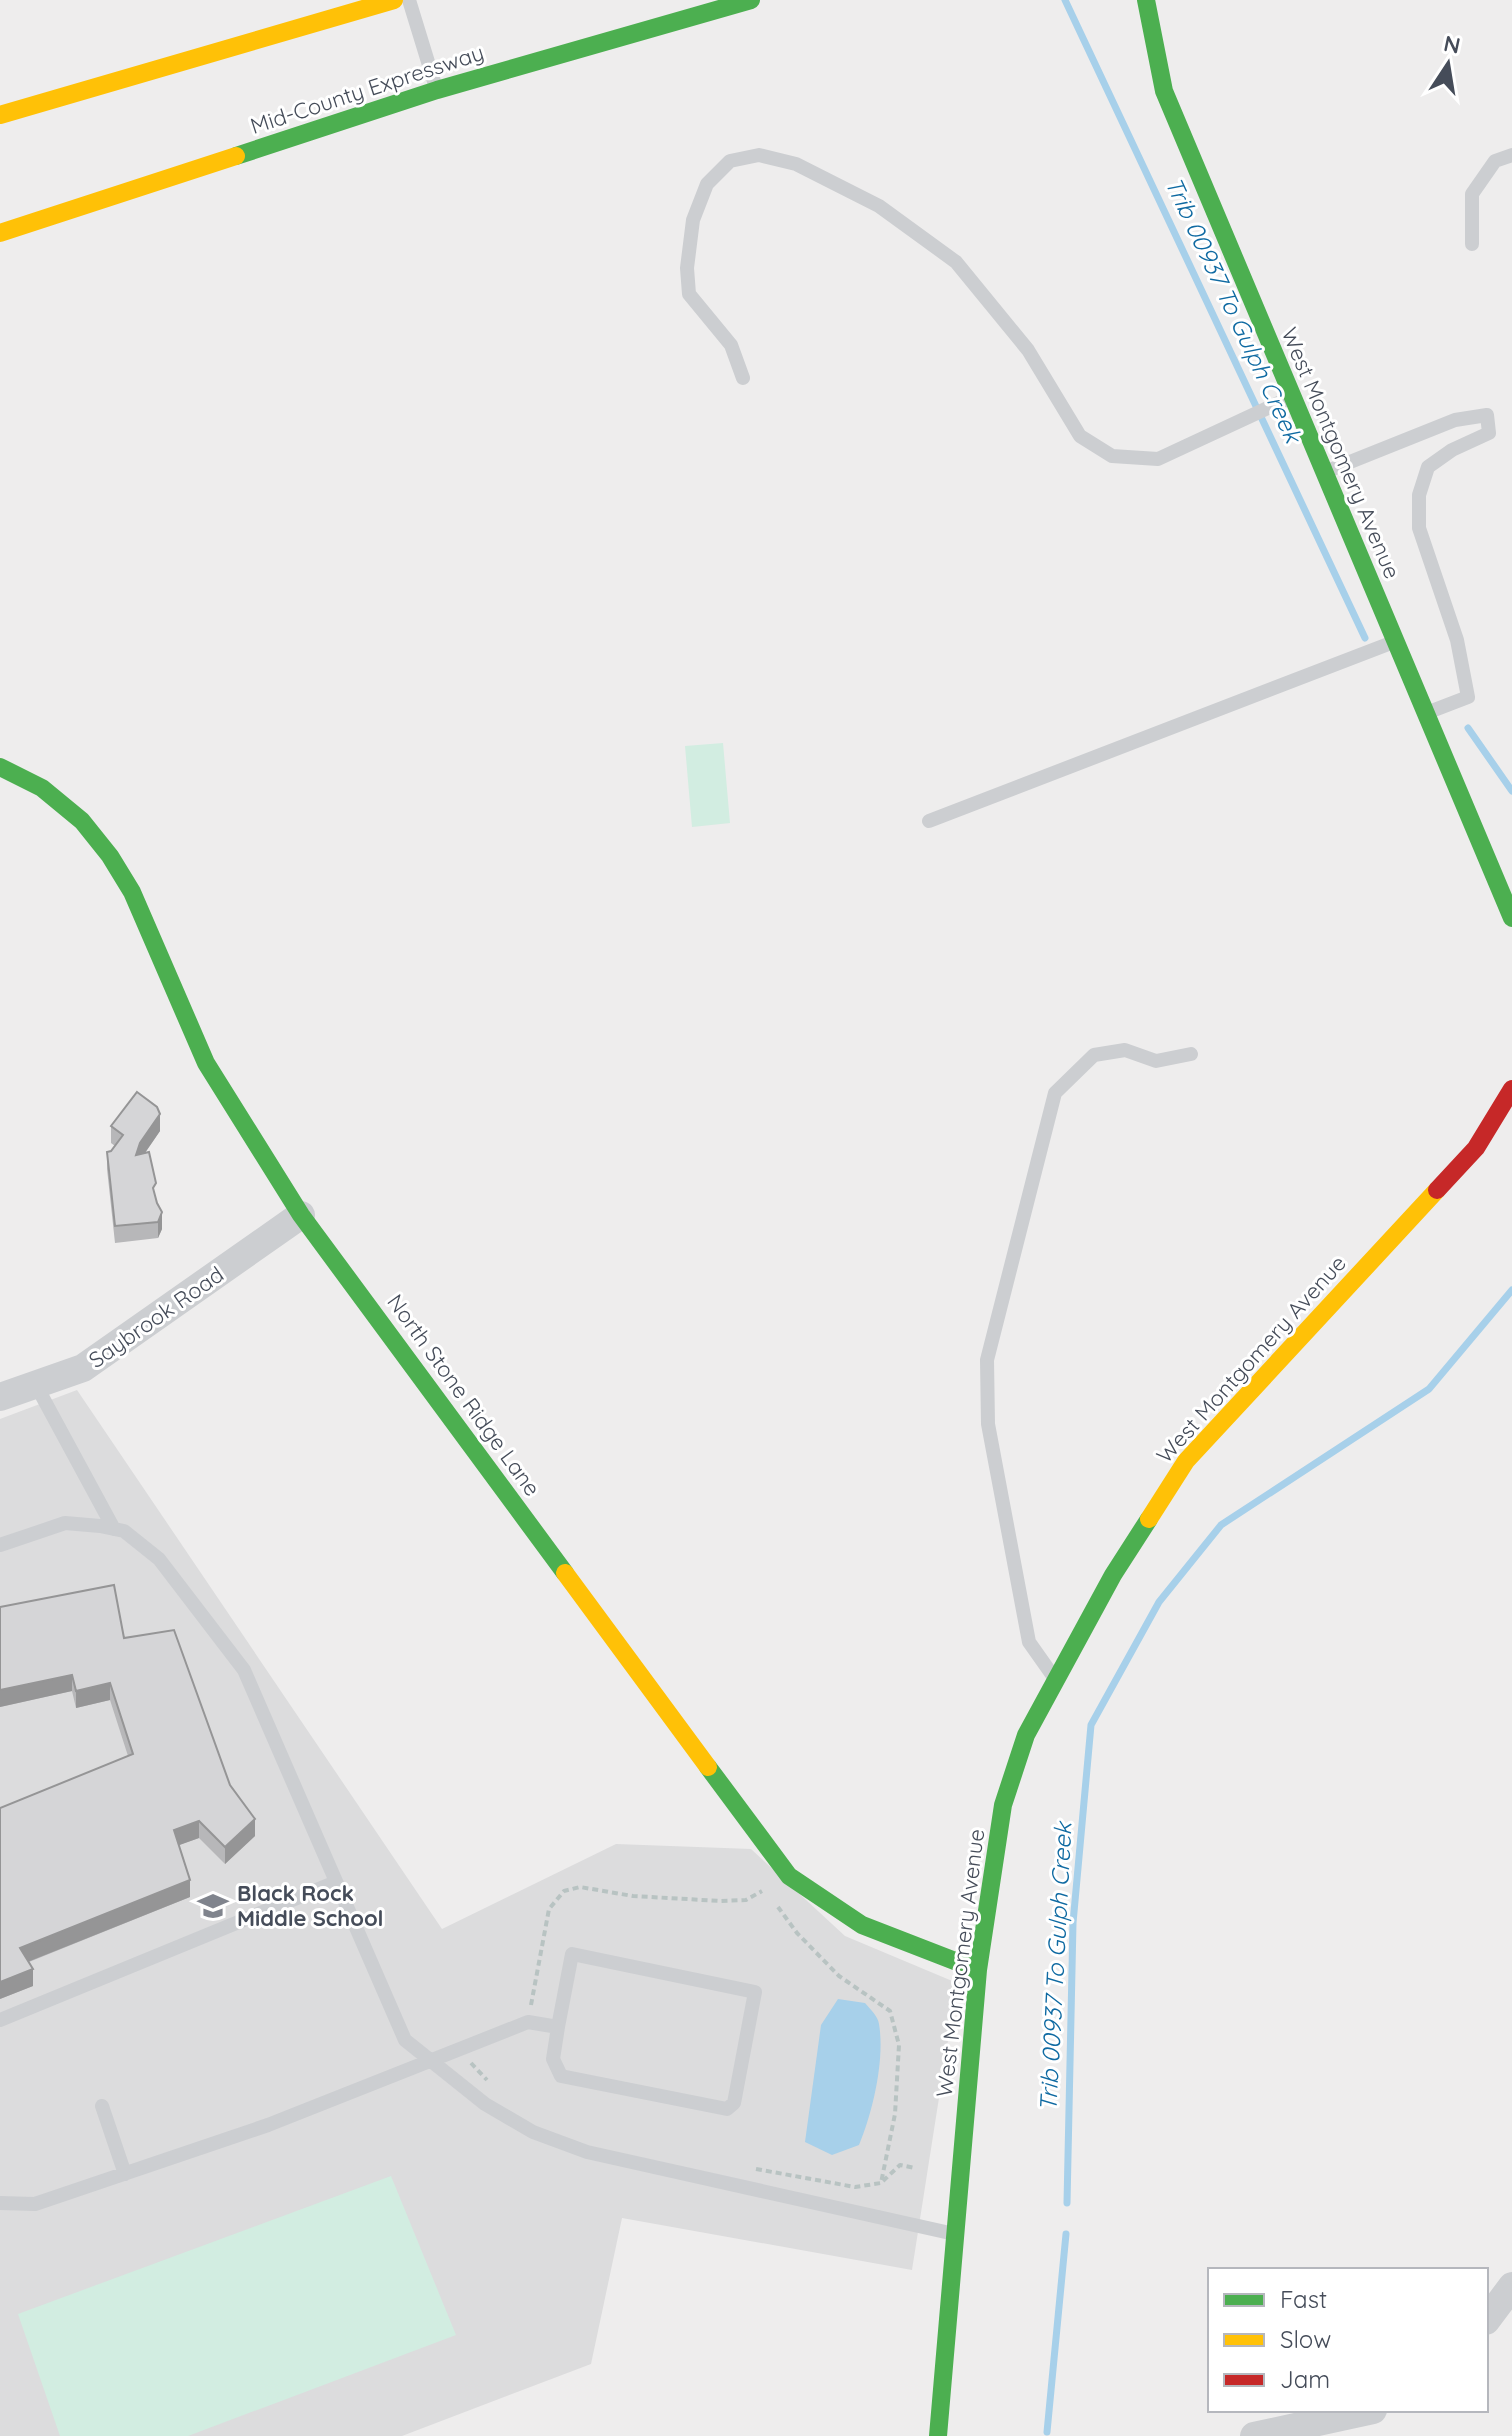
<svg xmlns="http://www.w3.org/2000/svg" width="1512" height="2436" font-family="Quicksand,sans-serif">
<rect width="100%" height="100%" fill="#eeeded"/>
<path fill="#dcdcdd" d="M77 1390 442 1929 616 1844 751 1849 845 1936 957 1983 912 2270 622 2218 591 2364 402 2436H0V1419Z"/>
<path fill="#d2ede1" d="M723 743 730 823 692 827 685 746Z
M391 2176 456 2335 188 2436H60L18 2314Z"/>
<path fill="#a7d0ea" d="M838 1999 865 2003C870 2009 878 2016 879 2024 885 2059 873 2112 859 2145L832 2155 805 2142 821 2025Z"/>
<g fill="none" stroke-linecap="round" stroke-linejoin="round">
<path stroke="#a7d0ea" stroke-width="7" d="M1065 0 1365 638
M1468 728 1512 791
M1067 2203 1073 1923 1091 1725 1159 1602 1221 1525 1429 1389 1512 1290
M1047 2432 1066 2234"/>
<path stroke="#b8c3c2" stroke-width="4" stroke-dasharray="6 4" stroke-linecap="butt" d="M531 2005 549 1909 564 1891 580 1887 633 1896 721 1901 746 1900 762 1891
M471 2063 487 2080
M756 2169 855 2187 881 2183 895 2114 899 2045 890 2011 839 1976 797 1933 778 1907
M883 2181 900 2165 915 2168"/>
<path stroke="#ccced1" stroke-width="14" d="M409 0 436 88
M1472 244V194L1495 161 1512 155
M743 378 731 345 689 294 687 268 693 220 707 184 730 161 759 155 796 164 879 206 956 262 1028 350 1080 436 1112 456 1158 459 1287 399
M1330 470 1455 420 1487 415 1489 433 1452 450 1428 467 1419 495V528L1457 640 1468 697 1429 712
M929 821 1391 643
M36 1385 114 1529
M0 1545 65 1523 100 1526 124 1531 159 1559 244 1670 405 2040 485 2104 533 2132 587 2152 950 2233
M1053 1676 1029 1642 988 1424 987 1360 1055 1093 1094 1055 1125 1050 1156 1061 1191 1054
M0 2020 336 1882
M102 2106 125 2174
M0 2203 35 2204 268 2125 528 2022 558 2027 553 2059 561 2076 727 2109 734 2103 755 1992 572 1954 558 2027"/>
<path stroke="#ccced1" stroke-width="28" d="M0 1397 83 1368 301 1215
M1486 2321 1512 2286
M1254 2436 1373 2410"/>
<path stroke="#4caf50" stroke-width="18" d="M1146 0 1164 91 1512 918
M236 156 437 90 751 0
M0 767 42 788 82 821 110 856 132 892 206 1063 301 1215 565 1573
M708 1767 789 1876 862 1925 978 1970
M938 2436 978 1970 1003 1805 1026 1735 1113 1575 1149 1519"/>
<path stroke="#ffc107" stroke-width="18" d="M0 115 394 0
M0 233 236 156
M1149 1519 1186 1461 1437 1190
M565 1573 708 1767"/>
<path stroke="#c62828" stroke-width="18" d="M1437 1190 1476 1148 1512 1089"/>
</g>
<path fill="#b7b7b9" d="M111 1126 160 1131 145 1153 162 1229 158 1238 115 1243 107 1169V1152L111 1151 115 1146 111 1143Z
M0 1607 124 1638 230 1785 255 1836 225 1864 199 1838 179 1845 190 1897 29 1962 33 1986 0 1999 128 1756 110 1700 76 1708 72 1691 0 1707Z"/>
<path fill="#959596" d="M160 1114V1131L140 1160 136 1155 140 1143Z
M162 1212V1229L158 1238V1222Z
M72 1675V1691L0 1707V1690Z
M110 1683V1700L76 1708V1691Z
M255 1819V1836L225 1864V1847Z
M199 1821V1838L174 1847V1830Z
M190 1880V1897L20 1965V1948Z
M33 1969V1986L0 1999V1982Z"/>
<path fill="#d5d5d7" stroke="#959596" stroke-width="2" d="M137 1092 157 1107 160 1114 140 1143 136 1155 149 1152 156 1183 153 1188 157 1203 162 1212 158 1222 115 1226 107 1152 111 1151 123 1135 111 1126Z
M114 1585 124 1638 174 1630 230 1785 255 1819 225 1847 199 1821 174 1830 190 1880 20 1948 33 1969 0 1982V1808L133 1754 110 1683 76 1691 72 1675 0 1690V1607Z"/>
<defs>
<g id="school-bare" transform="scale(2.4)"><path d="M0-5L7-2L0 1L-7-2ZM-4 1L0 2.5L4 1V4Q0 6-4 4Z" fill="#80848d" stroke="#fff" stroke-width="2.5" paint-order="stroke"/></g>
</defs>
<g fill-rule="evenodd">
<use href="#school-bare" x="213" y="1906"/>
</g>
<g text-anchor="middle" stroke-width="6" stroke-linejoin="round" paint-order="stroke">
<g font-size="22" fill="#454c59" stroke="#fff">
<text transform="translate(367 89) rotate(-18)" y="8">Mid-County Expressway</text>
<text transform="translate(1341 453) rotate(67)" y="8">West Montgomery Avenue</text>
<text transform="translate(156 1317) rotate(-35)" y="8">Saybrook Road</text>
<text transform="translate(1251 1359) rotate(-48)" y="8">West Montgomery Avenue</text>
<text transform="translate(464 1395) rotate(54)" y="8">North Stone Ridge Lane</text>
<text transform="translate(960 1963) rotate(-83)" y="8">West Montgomery Avenue</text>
</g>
<g font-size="22" font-weight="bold" fill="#454c59" stroke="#fff" text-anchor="start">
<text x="237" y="1901">Black Rock<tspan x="237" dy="25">Middle School</tspan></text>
</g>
<g font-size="24" font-style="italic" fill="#0f6aa2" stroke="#fff">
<text transform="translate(1233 310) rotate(65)" y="8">Trib 00937 To Gulph Creek</text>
<text transform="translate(1056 1967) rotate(-87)" y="8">Trib 00937 To Gulph Creek</text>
</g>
</g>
<rect x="1208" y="2268" width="280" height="144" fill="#ffffff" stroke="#b5b7bd" stroke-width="2"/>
<rect x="1224" y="2294" width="40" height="12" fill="#4caf50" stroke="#b5b7bd" stroke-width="2"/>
<text x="1280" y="2308" font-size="24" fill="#454c59">Fast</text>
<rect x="1224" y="2334" width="40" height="12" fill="#ffc107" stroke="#b5b7bd" stroke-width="2"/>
<text x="1280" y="2348" font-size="24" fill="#454c59">Slow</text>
<rect x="1224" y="2374" width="40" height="12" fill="#c62828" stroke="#b5b7bd" stroke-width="2"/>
<text x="1280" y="2388" font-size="24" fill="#454c59">Jam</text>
<g transform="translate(1448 64) rotate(12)" stroke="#ffffff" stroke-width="6" paint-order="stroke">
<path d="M0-6L14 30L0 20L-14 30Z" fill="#454c59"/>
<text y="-12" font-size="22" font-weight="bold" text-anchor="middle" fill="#454c59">N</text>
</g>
</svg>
